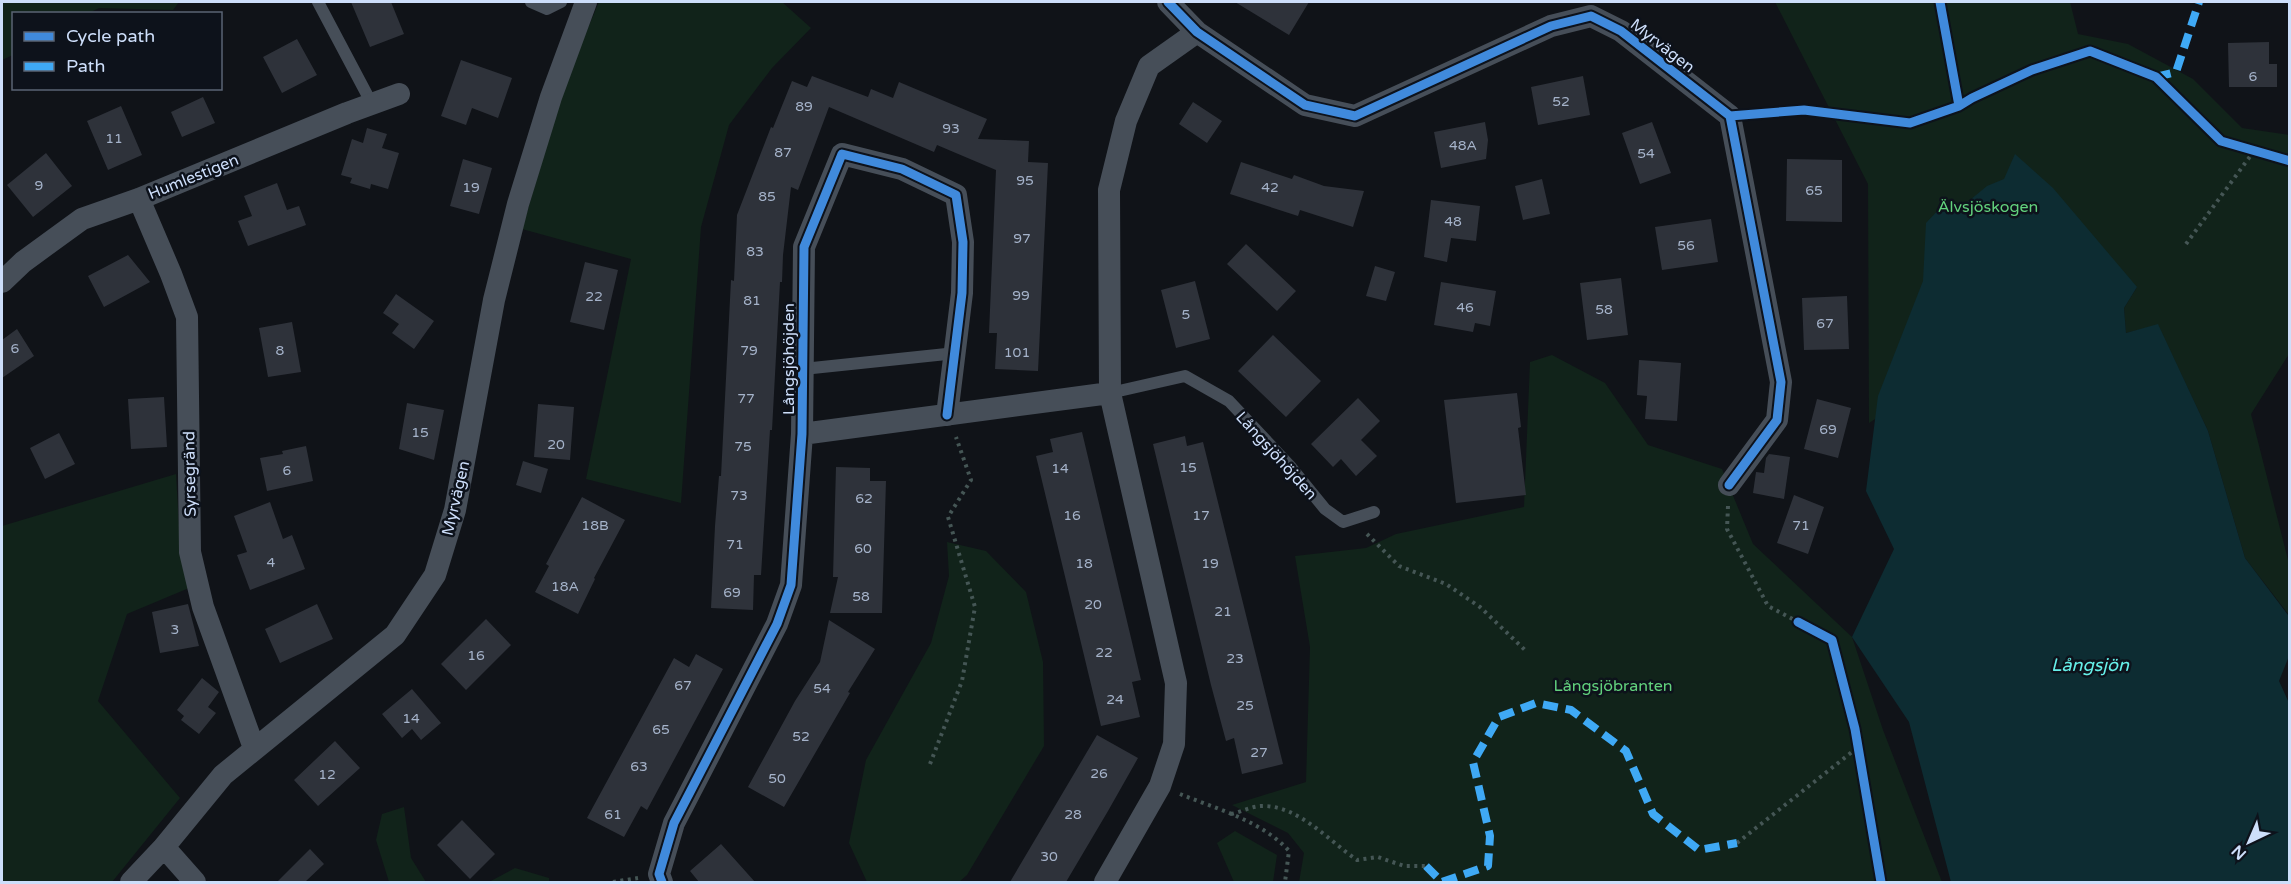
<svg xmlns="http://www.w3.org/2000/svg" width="2291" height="884" font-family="'Varela Round',sans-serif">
<rect width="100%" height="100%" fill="#101318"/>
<path fill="#11231a" d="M2 2H179L173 10 99 8 89 13 14 14 13 55 2 60Z
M599 2H782L811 28 772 68 729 125 701 227 681 503 586 479 631 259 522 229 567 77Z
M1775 2H2070L2078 34 2128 44 2193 79 2242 128 2289 135V354L2251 414 2289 564V615L2245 558 2208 431 2158 325 2126 333 2124 308 2137 287 2016 327 1869 423 1868 184Z
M1552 355 1605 383 1648 445 1722 469 1753 544 1852 637 1883 730 1942 882H1299L1304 853 1288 833 1232 805 1306 782 1310 647 1295 556 1366 548 1396 534 1524 507 1530 362Z
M176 474 181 559 189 588 127 614 98 701 180 798 112 882H2V526Z
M947 542 986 551 1026 592 1043 662 1044 746 967 875 959 882H867L849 843 866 760 931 643 949 576Z
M404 807 411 858 426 882H389L376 840 382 814Z
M1235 831 1277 855 1273 882H1234L1217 843Z
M515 868 549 878V882H489Z"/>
<path fill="#0d2c32" d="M2015 154 2053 188 2137 287 2124 308 2126 333 2158 324 2208 431 2245 558 2288 615 2289 656 2279 681 2289 703V882H1951L1909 722 1852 637 1894 549 1866 491 1878 396 1923 281 1926 223 1944 204 1964 205 1987 186 2004 179Z"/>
<path fill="#2e323a" d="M351 2H391L404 34 370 47Z
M1235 2H1309L1289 35Z
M297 39 317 75 282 93 263 57Z
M2269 42V64H2277V87H2229L2228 43Z
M461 60 512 78 498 118 472 108 466 125 441 116Z
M812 76 868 97 871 89 893 98 899 82 987 119 978 139 1029 141 1028 162 1048 163 1038 371 995 369 997 333H989L996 170 937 145 934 152 829 107 798 190 791 187 783 255 782 282H780L772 430H770L761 575H754L753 610 711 608 715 526 719 476H721L731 280 734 281 737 215 771 127 773 128 792 81 807 87Z
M1583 76 1590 115 1538 125 1531 87Z
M203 97 215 123 182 137 171 112Z
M1193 102 1222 121 1207 143 1179 124Z
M121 106 142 155 108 170 87 121Z
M1485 122 1488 140 1486 159 1441 168 1434 132Z
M1652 122 1671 173 1640 184 1622 133Z
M367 128 387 134 382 148 399 153 388 189 371 184 370 189 350 183 352 178 341 175 352 139 363 143Z
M46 153 72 186 33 217 7 185Z
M463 159 492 168 479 214 450 206Z
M1787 159 1842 160V222L1786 221Z
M1241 162 1292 179 1294 175 1324 186 1364 191 1353 227 1300 210 1298 216 1230 194Z
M1542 179 1550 214 1523 220 1515 186Z
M277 183 287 210 299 206 306 225 248 246 238 221 252 216 244 196Z
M1431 200 1480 206 1476 241 1451 238 1447 262 1424 257Z
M1711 219 1718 262 1662 270 1655 227Z
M1246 244 1296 291 1277 311 1227 264Z
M128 255 150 282 104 307 88 276Z
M585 262 618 270 604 330 570 322Z
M1375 266 1395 272 1386 301 1366 296Z
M1621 278 1628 335 1587 340 1580 283Z
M1195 281 1210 339 1176 348 1161 290Z
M1441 282 1496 291 1490 326 1475 323 1473 332 1434 325Z
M396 294 434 321 414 349 392 333 399 324 383 313Z
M1847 296 1849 349 1804 350 1802 298Z
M292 322 301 372 268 377 259 328Z
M17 329 34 356 2 378V340Z
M1273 335 1321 381 1286 417 1238 371Z
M1639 360 1681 363 1677 421 1645 419 1647 396 1637 395Z
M1517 393 1521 427 1518 428 1526 495 1456 503 1444 400Z
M164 397 167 447 131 449 128 399Z
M1358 398 1380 421 1361 440 1377 456 1356 476 1341 459 1333 467 1311 444Z
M1817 399 1851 408 1838 458 1804 449Z
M407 403 444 410 434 460 399 449Z
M538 404 574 407 570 460 534 457Z
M1082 432 1141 680 1132 682 1140 717 1101 726 1036 456 1053 452 1050 439Z
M59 433 75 464 45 479 30 448Z
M1185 436 1187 446 1203 442 1283 764 1242 774 1234 738 1226 741 1211 685 1153 444Z
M306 446 313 481 267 491 260 458 283 454 282 451Z
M1769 454 1790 457 1784 499 1753 493 1756 472 1764 473 1766 458Z
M523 461 548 469 541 493 516 485Z
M836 467 870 468V481H886L882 613H830L838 577H833Z
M1794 495 1824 507 1808 554 1777 543Z
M582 497 625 520 594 578 595 579 578 614 535 592 549 566 546 564Z
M270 502 283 539 292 535 305 569 250 590 237 555 247 552 234 516Z
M188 604 199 646 160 653 152 612Z
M317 604 333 639 280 663 265 629Z
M486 619 511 645 466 690 441 664Z
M829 620 875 649 848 692 850 693 784 807 748 787 795 701 820 662Z
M696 654 723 669 647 810 641 806 624 837 587 818 674 658 689 667Z
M202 678 219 692 208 707 216 713 199 734 181 720 184 716 177 710Z
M412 689 441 723 421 740 412 729 402 738 382 714Z
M1097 735 1138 758 1108 811 1066 882H1010Z
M335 741 360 768 318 806 294 780Z
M462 820 495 854 470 879 437 845Z
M721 844 755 882H699L690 871Z
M310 849 324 864 305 882H277Z"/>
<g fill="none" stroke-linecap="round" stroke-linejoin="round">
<path stroke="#455655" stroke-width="4" stroke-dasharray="3 4.5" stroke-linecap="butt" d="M2186 244 2254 151
M1728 506 1727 529 1768 606 1832 640 1855 729 1881 882
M1367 534 1399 566 1446 584 1480 607 1526 651
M930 764 962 681 975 607 948 517 971 480 956 437
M1180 794C1217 809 1262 821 1289 851L1285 882
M1231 814C1241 812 1252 806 1262 806 1298 805 1329 841 1357 860L1378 857 1404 866H1426
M1737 843 1857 748
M613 882 638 878"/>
<path stroke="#464e58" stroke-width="12" d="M318 2 372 104
M531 2 547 9 561 2
M803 369 956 353
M1110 393 1185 376 1229 401 1290 466 1325 509 1343 522 1374 512"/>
<path stroke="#464e58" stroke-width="22" d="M1168 2 1197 32 1305 105 1355 116 1551 26 1591 16 1621 31 1730 116 1781 382 1777 420 1729 485
M139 199 171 274 187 317 190 552 203 607 254 748
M2 282 23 262 82 219 139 199 347 113 399 94
M802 434 1110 393
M164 847 195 882
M131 882 164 847 223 775 395 635 435 575 455 510 494 300 518 204 551 97 586 2
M662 882 659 874 674 823 777 624 791 585 802 434 804 247 842 154 902 169 956 195 963 242 962 293 947 415
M1105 882 1160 786 1174 744 1176 683 1110 393 1109 190 1126 121 1149 66 1197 32"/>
<path stroke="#3fa9f5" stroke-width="8" stroke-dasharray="15 8" stroke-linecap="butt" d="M2156 77 2176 72 2199 2
M1426 866 1442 882 1488 866 1490 836 1473 762 1499 717 1536 703 1571 710 1626 751 1653 814 1699 850 1737 843"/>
<g stroke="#0d121b" stroke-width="13">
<path id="cycleway" d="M1168 2 1197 32 1305 105 1355 116 1551 26 1591 16 1621 31 1730 116 1781 382 1777 420 1729 485
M1940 2 1959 106
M1730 116 1804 110 1910 123 1959 106 1972 98 2032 70 2090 51 2156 77 2221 141 2290 161
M1798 622 1832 640 1855 729 1881 882
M662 882 659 874 674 823 777 624 791 585 802 434 804 247 842 154 902 169 956 195 963 242 962 293 947 415"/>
</g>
<use href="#cycleway" stroke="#408adc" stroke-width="9"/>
</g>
<g text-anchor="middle" stroke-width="5" stroke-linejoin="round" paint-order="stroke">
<g font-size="14" fill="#a5b3ca">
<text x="2253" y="81">6</text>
<text x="1561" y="106">52</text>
<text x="804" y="111">89</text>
<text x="951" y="133">93</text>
<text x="114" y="143">11</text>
<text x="1463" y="150">48A</text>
<text x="783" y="157">87</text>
<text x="1646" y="158">54</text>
<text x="1025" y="185">95</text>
<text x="39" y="190">9</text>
<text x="471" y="192">19</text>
<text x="1270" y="192">42</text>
<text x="1814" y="195">65</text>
<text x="767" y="201">85</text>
<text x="1453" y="226">48</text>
<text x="1022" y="243">97</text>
<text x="1686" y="250">56</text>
<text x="755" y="256">83</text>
<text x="1021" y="300">99</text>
<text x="594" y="301">22</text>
<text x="752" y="305">81</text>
<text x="1465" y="312">46</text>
<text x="1604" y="314">58</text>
<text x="1186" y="319">5</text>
<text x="1825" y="328">67</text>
<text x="15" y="353">6</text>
<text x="280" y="355">8</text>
<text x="749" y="355">79</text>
<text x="1017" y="357">101</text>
<text x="746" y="403">77</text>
<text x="1828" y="434">69</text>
<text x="420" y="437">15</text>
<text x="556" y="449">20</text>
<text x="743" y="451">75</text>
<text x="1188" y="472">15</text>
<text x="1060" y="473">14</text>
<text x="287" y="475">6</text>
<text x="739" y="500">73</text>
<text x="864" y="503">62</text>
<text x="1072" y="520">16</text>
<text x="1201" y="520">17</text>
<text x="595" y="530">18B</text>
<text x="1801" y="530">71</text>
<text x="735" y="549">71</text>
<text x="863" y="553">60</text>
<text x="271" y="567">4</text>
<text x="1084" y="568">18</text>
<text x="1210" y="568">19</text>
<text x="565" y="591">18A</text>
<text x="732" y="597">69</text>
<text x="861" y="601">58</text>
<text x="1093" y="609">20</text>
<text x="1223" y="616">21</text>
<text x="175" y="634">3</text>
<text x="1104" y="657">22</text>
<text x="476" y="660">16</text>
<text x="1235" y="663">23</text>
<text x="683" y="690">67</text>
<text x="822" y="693">54</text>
<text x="1115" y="704">24</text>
<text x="1245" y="710">25</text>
<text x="411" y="723">14</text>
<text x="661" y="734">65</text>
<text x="801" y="741">52</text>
<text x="1259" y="757">27</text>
<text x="639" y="771">63</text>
<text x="1099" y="778">26</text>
<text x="327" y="779">12</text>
<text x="777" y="783">50</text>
<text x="613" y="819">61</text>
<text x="1073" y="819">28</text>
<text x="1049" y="861">30</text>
</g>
<g font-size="16" fill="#cddefa" stroke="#0d121b">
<text transform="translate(1663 45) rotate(38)" y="6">Myrvägen</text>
<text transform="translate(193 176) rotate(-22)" y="6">Humlestigen</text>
<text transform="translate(788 359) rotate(-90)" y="6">Långsjöhöjden</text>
<text transform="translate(1277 455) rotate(48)" y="6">Långsjöhöjden</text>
<text transform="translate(189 474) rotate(-91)" y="6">Syrsegränd</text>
<text transform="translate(455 498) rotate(-77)" y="6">Myrvägen</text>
</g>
<g font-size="16" fill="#62d17d" stroke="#0d121b">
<text x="1988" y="212">Älvsjöskogen</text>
<text x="1613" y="691">Långsjöbranten</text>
</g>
<g font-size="18" font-style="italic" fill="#66efe9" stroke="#0d121b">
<text x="2090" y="671">Långsjön</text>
</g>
</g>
<rect width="2291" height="884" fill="none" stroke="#cddefa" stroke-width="6"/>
<rect x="12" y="12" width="210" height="78" fill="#0d121b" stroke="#5a6474" stroke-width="1.5"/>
<rect x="24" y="32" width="30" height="9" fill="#408adc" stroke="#5a6474" stroke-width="1.5"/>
<text x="66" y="42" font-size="18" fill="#cddefa">Cycle path</text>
<rect x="24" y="62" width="30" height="9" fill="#3fa9f5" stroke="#5a6474" stroke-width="1.5"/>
<text x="66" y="72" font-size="18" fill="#cddefa">Path</text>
<g transform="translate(2249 842) rotate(224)" stroke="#0d121b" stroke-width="4.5" paint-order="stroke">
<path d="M0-4.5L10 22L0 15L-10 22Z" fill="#cddefa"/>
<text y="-9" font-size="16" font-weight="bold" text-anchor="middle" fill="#cddefa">N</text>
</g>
</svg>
